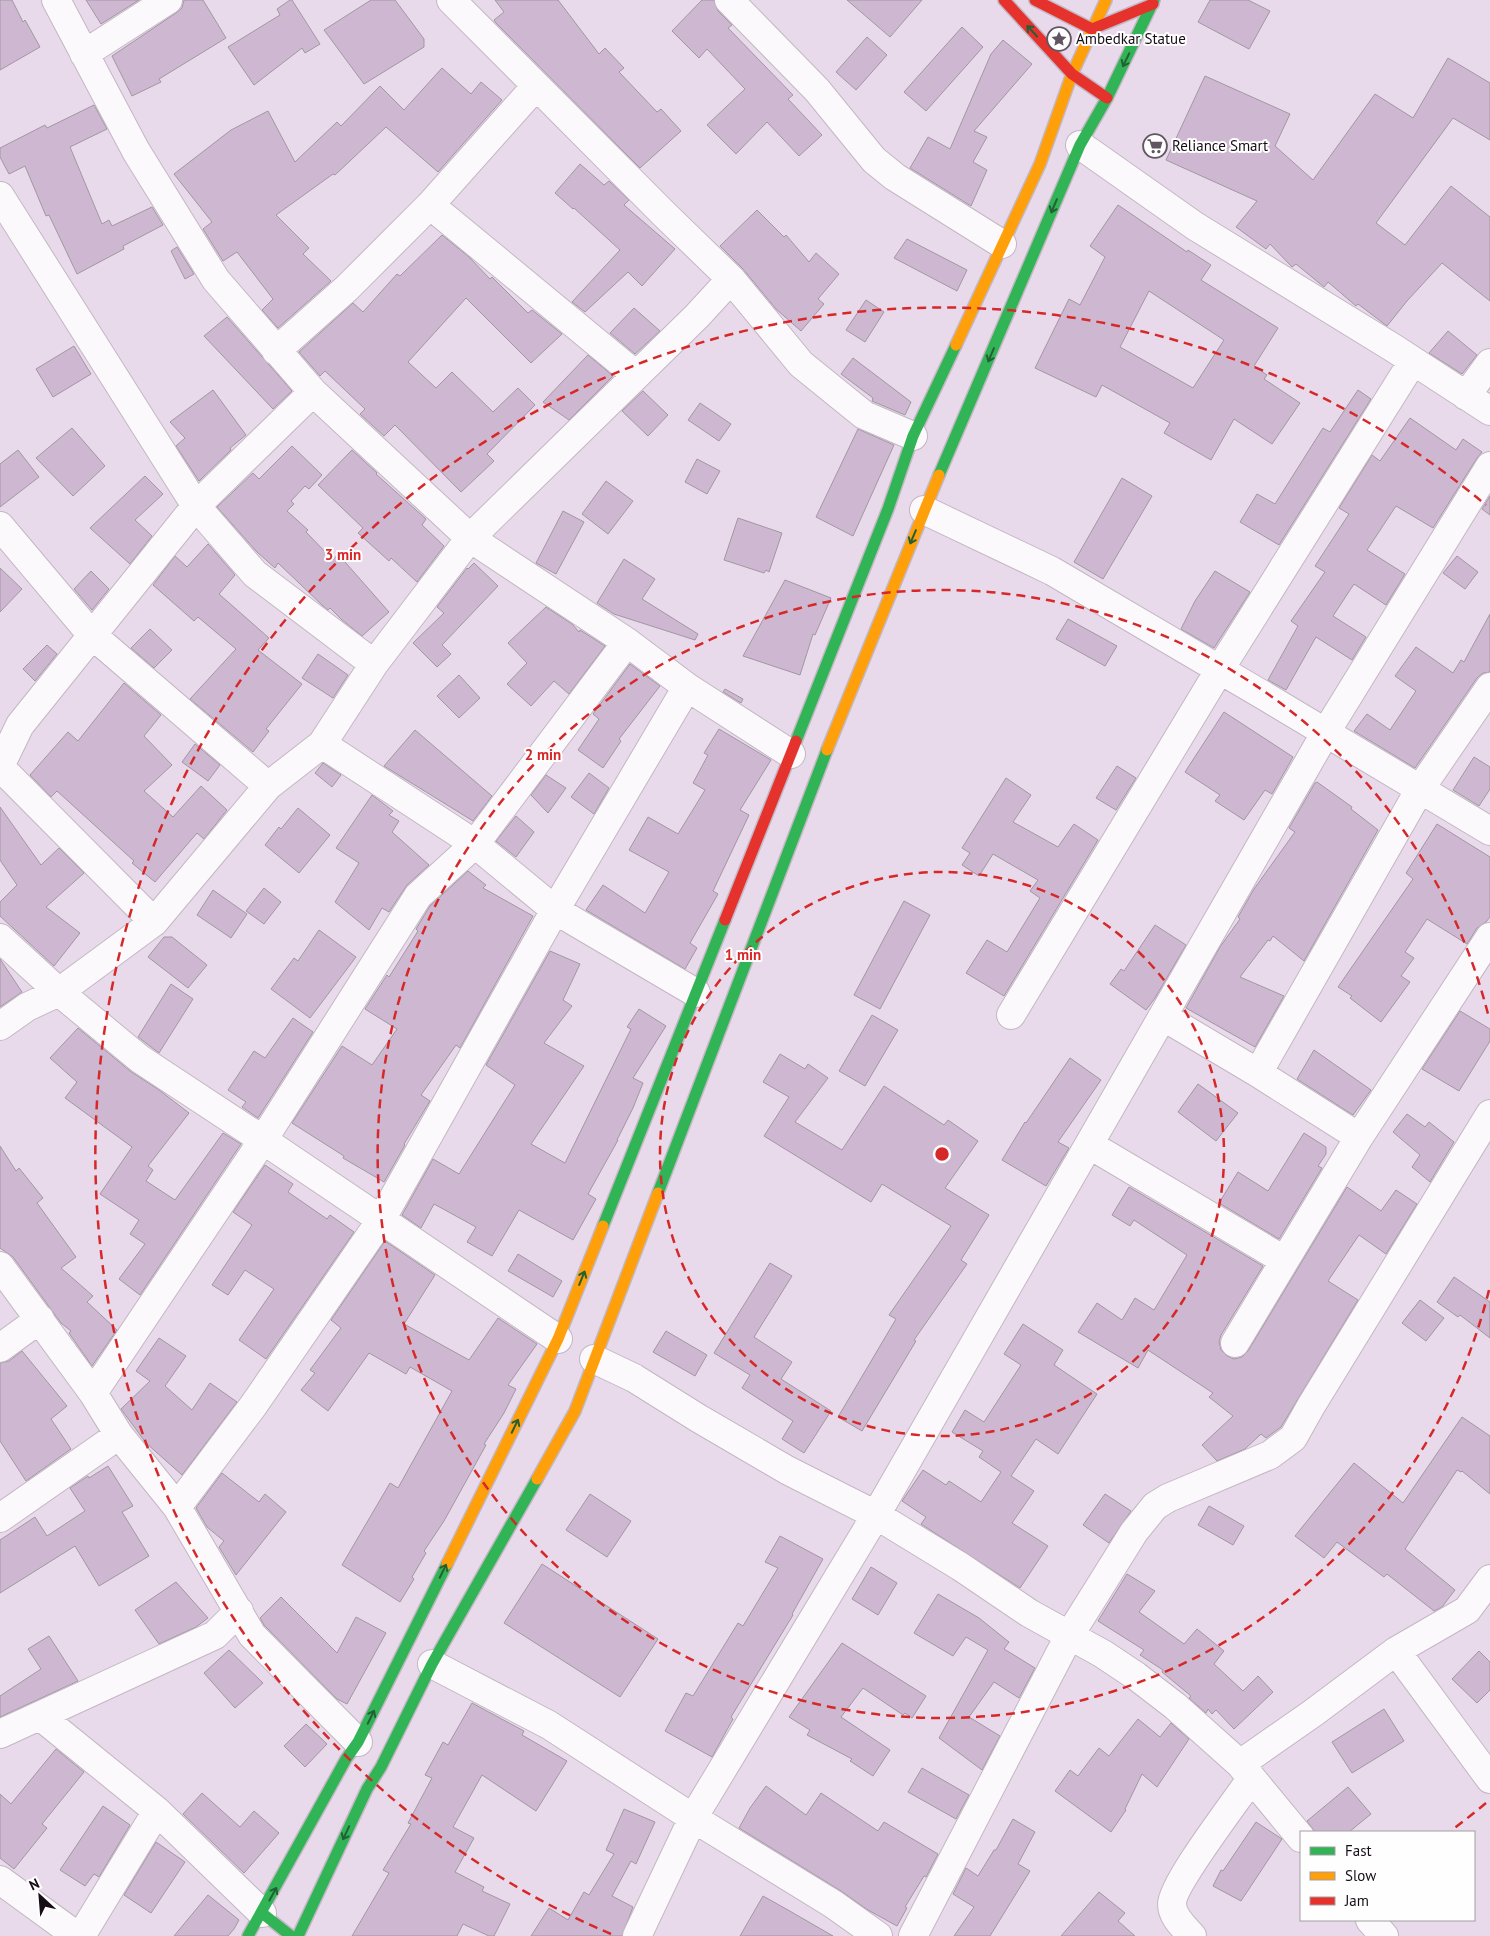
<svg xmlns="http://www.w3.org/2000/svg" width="1490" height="1936" font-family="'PT Sans',sans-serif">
<rect width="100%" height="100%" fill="#e8daea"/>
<path fill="#ceb8d1" stroke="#a296a3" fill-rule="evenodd" d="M0 0H12L23 22 25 20 40 47 0 70Z
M86 0H139L101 24Z
M184 0H203L226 38 159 79 161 82 132 96 112 56 176 13 182 8Z
M290 0H292L320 44 305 53 302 48 254 85 228 47 280 15 277 9Z
M371 0H395L424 39V47L364 84 324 30Z
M495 0H558L599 54 605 48 624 68 619 72 657 112 661 109 681 131 640 168 496 23 494 20 504 12Z
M702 0H714L718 11 732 25 728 28 793 95 788 99 822 135 799 156 767 122 736 154 707 125 745 89 707 49 699 58 672 31Z
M847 0H922L890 37Z
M1210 0H1248L1270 11 1249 49 1198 22Z
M962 27 983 47 926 111 904 92Z
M867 37 887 55 856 90 836 72Z
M1003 40 1032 64 974 131 987 137 973 162 987 170 971 206 910 168 928 137 950 149 991 54Z
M1448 58 1490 83V140L1453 118 1376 223 1405 245 1451 186 1490 217V301L1442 263 1407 301 1387 326 1358 304 1356 306 1328 282 1324 287 1296 264 1292 267 1270 244 1266 249 1236 227 1257 201 1166 160 1205 76 1290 114 1275 146 1313 180 1375 94 1413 118Z
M442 68 471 94 481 82 502 100 438 172 386 127 335 175 333 174 276 215 309 248 303 254 331 281 278 328 262 310 273 299 237 252 223 261 203 229 212 222 174 174 231 130 268 111 295 162 337 122 341 126 380 86 404 110Z
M94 105 107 129 70 147 102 224 109 220 112 226 152 207 163 225 123 246 124 249 77 274 49 215 46 216 25 166 9 174 0 157V148L45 125 47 128Z
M580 164 604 185 609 181 629 200 624 205 675 249 642 286 628 272 585 312 572 302 620 250 574 208 573 209 555 193Z
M1118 205 1187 252 1188 250 1211 265 1201 280 1278 328 1254 366 1267 375 1264 379 1300 403 1272 444 1234 419 1211 460 1164 433 1170 423 1102 385 1096 397 1035 368 1069 299 1080 305 1105 257 1090 246ZM1149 291 1224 340 1193 388 1120 347Z
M757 210 784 237 786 235 809 262 816 253 839 274 818 299 824 304 801 331 776 309 743 269 720 246Z
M442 235 469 257 490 279 492 277 528 313 532 310 562 334 531 363 466 298 408 362 436 388 452 372 493 412 518 388 535 405 487 454 494 461 461 492 395 425 384 436 360 414 365 409 325 371 320 376 299 352 353 303 363 312 397 274 400 276Z
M907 239 967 270 957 291 894 258Z
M177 247 194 274 185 279 171 251Z
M866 300 884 312 865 342 846 330Z
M634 308 660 331 635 354 610 333Z
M227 317 292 391 273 409 204 336Z
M1448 331 1477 355 1462 374 1429 353Z
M74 346 91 374 53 397 36 369Z
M588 355 613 376 569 420 543 402Z
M853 358 911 402 905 415 872 401 873 398 841 374Z
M213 390 246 435 230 448 231 450 199 481 176 446 185 438 170 422Z
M1358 390 1371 399 1279 545 1240 522 1257 494 1275 504 1323 428 1330 432Z
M643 391 668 415 648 436 622 411Z
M700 403 731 424 719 441 688 420Z
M1410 418 1456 450 1463 439 1482 452 1477 458 1433 528 1396 506 1367 550 1405 574 1386 605 1354 584 1333 616 1366 637 1352 660 1316 637 1286 690 1268 680 1298 626 1291 621 1325 572 1315 566 1349 514 1339 508 1372 455 1380 461Z
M72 428 105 466 73 496 36 458Z
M858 429 894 445 853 536 816 517Z
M292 446 322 475 309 489 305 486 291 501 294 504 287 511 308 530 306 532 333 560 338 554 389 612 362 636 341 619 330 608 328 610 322 605 278 563 275 568 257 552 217 507 253 473 259 479Z
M18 450 39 477 0 507V464Z
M352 450 377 473 376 474 426 519 422 525 444 546 417 582 391 558 389 561 358 533 363 528 318 485Z
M697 459 720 471 707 494 685 482Z
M145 476 163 494 135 520 152 536 130 564 90 528Z
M1122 478 1152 496 1103 579 1074 562Z
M606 481 633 501 608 534 582 514Z
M1490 496V515L1482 509Z
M563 511 584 522 556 574 536 563Z
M738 518 782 533 769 572 766 570 764 573 724 560Z
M208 544 235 575 219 594 269 638 258 650 302 684 266 729 269 731 253 752 190 699 236 649 198 617 194 621 153 585 175 556 187 567Z
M1457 556 1478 572 1465 589 1443 573Z
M624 559 655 579 642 599 698 634 695 640 614 614 597 603Z
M474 563 498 586 442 645 451 654 437 667 413 643 444 613 437 607 467 568 468 569Z
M0 568 22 589 0 612Z
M91 571 109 589 92 610 74 589Z
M1215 571 1250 592 1214 648 1181 629 1195 601Z
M785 580 831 598 815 635 813 634 800 675 743 656Z
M546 607 572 624 579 632 580 630 605 646 569 694 554 681 531 706 507 684 527 663 508 643Z
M1490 614V672L1483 673 1477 678 1415 768 1354 731 1367 714 1390 730 1416 691 1395 676 1416 647 1453 673 1461 660 1464 662Z
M1068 619 1117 646 1105 666 1056 639Z
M150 629 172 650 154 668 131 648Z
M47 645 57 654 35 681 23 669Z
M318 654 348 675 333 698 302 678Z
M630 664 660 686 619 739 621 741 603 768 578 750 599 719 593 714Z
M459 675 480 698 459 718 437 696Z
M124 683 161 715 144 736 172 765 144 791 173 817 201 786 227 810 204 839 197 833 155 882 132 863 134 861 57 791 51 797 30 775 68 732 78 741Z
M725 689 743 699 741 703 723 692Z
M1224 712 1293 757 1272 794 1265 790 1244 820 1215 801 1220 795 1185 772Z
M719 729 771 760 740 810 749 815 713 891 718 894 690 943 697 948 685 969 586 910 603 885 645 913 669 872 629 850 648 817 678 834 705 790 693 783 708 755 704 753Z
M415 730 492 796 473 821 384 766Z
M195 744 220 765 208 781 182 762Z
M1474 757 1490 767V789L1479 806 1453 790Z
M323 763 341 775 332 787 315 773Z
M1117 766 1136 778 1116 810 1096 798Z
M589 773 609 788 594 814 571 797Z
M546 775 566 788 548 813 531 795Z
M1006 778 1031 795 1013 822 1058 847 1074 824 1098 840 1004 996 966 973 987 940 1007 952 1040 898 1030 891 1038 880 993 854 979 876 962 865 970 853 962 848Z
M1317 782 1352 807 1351 809 1378 830 1304 961 1273 936 1270 941 1268 940 1240 977 1284 996 1255 1047 1186 1008 1220 947 1240 919 1238 917 1254 889 1295 832 1289 828 1315 783Z
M372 795 393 811 389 815 399 821 392 832 429 865 407 885 389 912 382 908 369 930 335 902 359 863 336 848Z
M0 807 41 865 59 848 84 873 46 907 80 933 54 966 0 916V902L17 885 0 860Z
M298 808 330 835 299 873 265 845 279 827 281 829Z
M516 816 534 832 516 857 496 841Z
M1437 824 1490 857V917L1486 922 1477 928 1467 944 1427 919 1405 952 1414 958 1401 976 1410 982 1381 1022 1350 998 1352 996 1338 987 1413 879 1406 873Z
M468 871 486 885 483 888 533 916 460 1048 456 1045 421 1095 430 1101 404 1144 405 1145 384 1182 343 1158 344 1156 292 1123 342 1046 372 1065 397 1029 365 1009 387 975 389 977 418 931 416 929 430 906Z
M264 888 281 902 264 924 246 911Z
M213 890 247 914 231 938 197 915Z
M904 901 930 915 880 1009 854 995Z
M1155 925 1186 945 1155 998 1146 1010 1110 984 1121 969 1124 971Z
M319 930 356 957 310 1018 271 989 294 958 298 961Z
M164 937H172L207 965 188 988 148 957Z
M550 951 580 964 563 1000 572 1006 544 1043 584 1066 531 1144 565 1163 631 1029 627 1027 639 1009 666 1026 633 1078 643 1083 633 1108 617 1140H618L588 1194 596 1199 573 1240 519 1210 492 1256 467 1242 476 1227 434 1204 421 1228 402 1215 433 1159 459 1174 515 1085 486 1065Z
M0 959 22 992 0 1007Z
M171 984 193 999 159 1053 138 1037Z
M1460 1011 1490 1029V1041L1459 1091 1422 1069Z
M872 1015 898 1030 865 1086 839 1071Z
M293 1018 313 1032 258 1118 242 1107 246 1102 228 1090 254 1051 265 1058Z
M78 1028 130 1071 159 1090 189 1113 148 1166 153 1170 146 1181 175 1200 223 1133 241 1144 140 1295 119 1279 145 1244 130 1234 139 1220 100 1194 132 1147 65 1098 77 1082 50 1058Z
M1314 1050 1371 1090 1353 1115 1297 1079Z
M780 1054 805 1069 808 1064 828 1078 795 1122 842 1150 884 1086 944 1125 948 1120 978 1141 945 1188 989 1215 961 1260 967 1264 914 1340 916 1341 862 1431 838 1417 896 1319 889 1315 951 1226 882 1184 871 1202 764 1136 789 1097 763 1082Z
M1070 1058 1101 1080 1058 1142 1069 1148 1046 1186 1002 1160 1025 1122 1026 1123Z
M1198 1084 1238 1113 1216 1141 1178 1112Z
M1407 1114 1425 1127 1429 1122 1454 1142 1430 1182 1412 1167 1420 1155 1393 1132Z
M1304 1133 1326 1147V1154L1318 1166 1322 1168 1279 1239 1219 1203 1238 1172 1268 1191Z
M0 1146 16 1171 19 1168 43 1198 37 1203 76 1257 61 1268 93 1296 87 1302 117 1330 92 1366 69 1333 71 1331 61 1323 13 1257 0 1248Z
M265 1165 293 1184 288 1192 327 1219 330 1215 354 1232 266 1359 239 1340 274 1289 245 1270 228 1295 212 1285 252 1225 233 1212Z
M1129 1187 1263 1266 1221 1335 1219 1342 1221 1350 1227 1356 1234 1359 1242 1357 1248 1351 1347 1187 1381 1211 1396 1190 1417 1204 1386 1254 1359 1235 1328 1281 1358 1300 1281 1427 1266 1438 1261 1434 1245 1449 1217 1461 1202 1445 1233 1416 1209 1397 1213 1393 1148 1350 1138 1368 1078 1332 1097 1303 1122 1320 1135 1298 1154 1310 1187 1255 1134 1220 1130 1226 1112 1215Z
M385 1241 435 1275 404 1324 469 1360 498 1318 537 1344 508 1385 516 1389 504 1413 484 1444 486 1445 444 1521 424 1551 426 1553 412 1577 414 1579 400 1602 342 1565 390 1483 398 1488 452 1391 410 1367 406 1374 369 1353 328 1411 301 1390 315 1373 310 1370 341 1328 331 1320Z
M518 1254 562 1281 553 1297 508 1271Z
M770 1263 792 1276 754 1337 792 1362 781 1379 831 1411 804 1453 782 1439 793 1421 742 1388 750 1375 714 1353Z
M1454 1277 1490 1302V1338L1460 1315 1458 1317 1437 1302Z
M1420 1300 1444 1318 1426 1341 1402 1323Z
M1023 1324 1063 1350 1054 1365 1097 1394 1058 1454 1036 1439 1011 1476 1034 1491 1012 1523 1048 1546 1020 1588 921 1524 926 1517 902 1501 923 1470 946 1485 949 1481 981 1502 1001 1472 979 1457 983 1451 952 1432 965 1410 984 1422 1021 1365 1004 1354Z
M666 1331 707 1355 695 1376 653 1352Z
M159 1338 186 1356 165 1386 192 1410 210 1383 237 1402 182 1475 146 1443 121 1409 150 1381 136 1371Z
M22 1351 67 1406 51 1419 71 1449 26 1481 0 1441V1363L9 1361Z
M1462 1417 1490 1436V1494L1462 1471 1461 1472 1457 1470 1405 1549 1455 1590 1442 1607 1434 1611 1387 1574 1384 1577 1337 1542 1324 1558 1295 1536 1354 1463 1403 1503Z
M108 1466 133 1506 122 1512 149 1556 99 1586 75 1546 0 1593V1540L35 1517 47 1536 85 1511 70 1488 88 1476 89 1478Z
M222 1473 259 1502 265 1494 286 1512 236 1575 219 1547 224 1541 207 1527 196 1508Z
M590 1494 631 1521 607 1557 566 1530Z
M1105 1494 1131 1511 1109 1543 1083 1525Z
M1209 1506 1244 1526 1233 1545 1198 1525Z
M780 1536 823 1559 792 1614 793 1615 731 1717 733 1719 712 1757 665 1731 686 1693 693 1696 738 1623 743 1626 778 1568 765 1562Z
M542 1564 658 1639 620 1697 504 1623Z
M871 1567 897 1583 878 1615 852 1599Z
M1127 1574 1155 1591 1139 1612 1184 1644 1197 1629 1224 1651 1214 1664 1243 1691 1258 1676 1273 1692 1234 1729 1216 1710 1212 1714 1208 1709 1206 1713 1189 1698 1191 1696 1162 1672 1163 1670 1140 1655 1144 1650 1098 1621Z
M176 1582 208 1618 196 1627 159 1644 135 1610Z
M938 1594 979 1618 1009 1642 1004 1649 1035 1668 1019 1698 994 1682 969 1717 1000 1736 982 1770 939 1738 988 1650 966 1637 953 1656 914 1633Z
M281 1597 337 1653 356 1617 386 1633 347 1704 337 1699 264 1625 260 1618Z
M49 1636 78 1681 0 1717V1696L41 1669 28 1649Z
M842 1643 926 1696 912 1718 905 1713 903 1715 863 1688 841 1717 890 1750 873 1776 850 1761 852 1759 807 1735 810 1730 789 1717Z
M229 1650 263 1683 235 1708 204 1673Z
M1479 1651 1490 1662V1690L1477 1703 1452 1679Z
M472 1703 524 1731 522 1735 567 1761 536 1811 482 1775 453 1827 474 1838 455 1872 484 1887 482 1891 510 1904 494 1936H489L463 1924 457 1936H352L389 1873 383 1870 411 1824 408 1823 432 1778 425 1775 443 1742 448 1745Z
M1384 1709 1404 1741 1352 1773 1332 1742Z
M1138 1719 1160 1737 1171 1723 1189 1739 1157 1787 1142 1774 1125 1809 1126 1810 1111 1832 1055 1791 1070 1770 1078 1776 1099 1748 1109 1756Z
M306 1724 327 1744 305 1767 284 1746Z
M56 1749 84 1772 42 1824 47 1828 14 1869 0 1858V1794L11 1804Z
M922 1768 969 1795 956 1819 908 1792Z
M766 1786 806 1815 821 1793 878 1831 884 1822 938 1854 926 1877 924 1876 905 1907 907 1908 897 1926 868 1910 841 1891 739 1828 750 1808Z
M1348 1787 1371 1814 1349 1832H1315L1307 1821Z
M202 1793 240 1827 254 1811 279 1833 244 1873 183 1814Z
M103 1806 130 1825 99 1877 94 1874 85 1886 60 1870Z
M624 1809 655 1822 636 1864 631 1861 612 1896 633 1907 622 1936H531L549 1908 568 1920 584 1892 589 1895 614 1854 606 1850Z
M1013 1819 1035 1832 1018 1864 1030 1871 990 1936H954L974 1907 953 1894 966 1868 978 1876 994 1850H996Z
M1256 1822 1282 1839 1241 1901 1213 1886 1221 1870 1223 1871Z
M156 1842 185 1862 151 1913 124 1895Z
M1099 1892 1125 1913 1118 1921 1135 1936H1061Z
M208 1895 239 1920 234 1929 228 1936H174Z
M763 1896 788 1910 833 1936H740Z"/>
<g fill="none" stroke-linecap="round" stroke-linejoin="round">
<g stroke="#c3b7c4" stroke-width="30">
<path id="street" d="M56 0 136 151 216 280 313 392 470 538 627 642 687 687 791 754
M451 0 664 214 731 279 801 364 864 415 913 436
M729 0 817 90 874 160 895 177 1002 244
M84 54 168 0
M1080 145 1195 226 1395 349 1490 411
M0 196 196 506 255 574 374 664
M430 205 636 375
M276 351 347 288 430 205 536 86
M1466 396 1490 363
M924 510 1052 571 1268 698 1490 831
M0 526 91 634 268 786
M322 744 475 844 555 910 696 993
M0 761 5 756 20 725 196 506 313 392
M0 767 154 922
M0 938 59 992 154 922 268 786 322 744 374 664 470 538 697 316 731 279
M1011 1015 1220 669 1413 361
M1164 1017 1258 1073 1359 1137
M0 1026 27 1007 59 992 140 1059 263 1140 558 1339
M1258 1073 1420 789 1490 687
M1090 1145 1284 1260
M0 1266 93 1393 119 1435 177 1507 252 1635 358 1742
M1235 1343 1359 1137 1490 937
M0 1348 40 1319
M594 1359 634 1378 698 1418 787 1470 876 1515 961 1567 1029 1613 1103 1654 1136 1676 1175 1706 1240 1764 1301 1838
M93 1393 263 1140 418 896 475 844 627 642
M177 1507 253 1406 381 1220 555 910 687 687
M0 1518 119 1435
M1396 1651 1490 1779
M432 1664 549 1725 693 1818 833 1904 878 1936
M40 1716 157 1811 262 1913
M0 1734 215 1635 239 1611
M1240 1764 1313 1713 1396 1651 1467 1610 1490 1579
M0 1880 77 1936
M1370 1920 1384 1936
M81 1936 157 1811
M637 1936 693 1818 876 1515 1326 732 1490 466
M913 1936 1069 1636 1134 1532 1155 1506 1168 1498 1270 1455 1293 1438 1311 1406 1490 1114
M1192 1936C1184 1927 1172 1917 1172 1904 1172 1884 1237 1800 1251 1779"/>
</g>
<g stroke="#c3b7c4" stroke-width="14">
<path id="fast" d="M939 475 1080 145 1107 98 1154 0
M796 741 888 509 913 436 956 345
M658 1193 827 750
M603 1226 725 920
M262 1913 291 1936
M248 1936 346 1759 358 1742 447 1564
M298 1936 367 1789 381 1767 432 1664 537 1479"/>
</g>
<g stroke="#c3b7c4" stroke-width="14">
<path id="slow" d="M956 345 1040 164 1072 74 1106 0
M827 750 939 475
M537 1479 575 1411 658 1193
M447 1564 558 1339 603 1226"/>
</g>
<g stroke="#c3b7c4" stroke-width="14">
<path id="jam" d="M1004 0 1072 74 1107 98
M1035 0 1092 29 1153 4
M725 920 796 741"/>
</g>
<use href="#street" stroke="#fcf9fc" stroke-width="28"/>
<use href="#fast" stroke="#30b455" stroke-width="11"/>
<use href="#slow" stroke="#ff9f0a" stroke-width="11"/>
<use href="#jam" stroke="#e5322d" stroke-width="11"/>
</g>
<defs><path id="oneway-shaft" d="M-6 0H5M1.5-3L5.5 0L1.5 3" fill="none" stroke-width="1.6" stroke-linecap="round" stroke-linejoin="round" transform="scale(1.25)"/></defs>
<g stroke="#236036">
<use href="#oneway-shaft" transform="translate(1032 31) rotate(-133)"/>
<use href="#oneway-shaft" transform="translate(1126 60) rotate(116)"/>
<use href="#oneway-shaft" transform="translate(1054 206) rotate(113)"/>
<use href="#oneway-shaft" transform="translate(991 355) rotate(113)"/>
<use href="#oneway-shaft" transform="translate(913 537) rotate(113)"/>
<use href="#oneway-shaft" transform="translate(582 1278) rotate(-68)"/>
<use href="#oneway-shaft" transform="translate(515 1426) rotate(-64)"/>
<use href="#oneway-shaft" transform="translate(443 1571) rotate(-64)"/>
<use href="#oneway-shaft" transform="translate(371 1717) rotate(-64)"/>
<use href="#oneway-shaft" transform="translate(346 1833) rotate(115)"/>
<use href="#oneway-shaft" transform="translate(273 1894) rotate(-61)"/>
</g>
<g fill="none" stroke="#d62828" stroke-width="2.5" stroke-dasharray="9 6">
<circle cx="942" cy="1154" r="282"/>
<path d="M1489 1290A564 564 0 1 1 1489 1018"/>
<path d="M1486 1803A847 847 0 0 1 1452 1830M611 1934A847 847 0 1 1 1486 505"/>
</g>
<defs>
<g id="sight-ring" transform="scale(1.25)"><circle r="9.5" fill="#fefefe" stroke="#605561" stroke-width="1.5"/><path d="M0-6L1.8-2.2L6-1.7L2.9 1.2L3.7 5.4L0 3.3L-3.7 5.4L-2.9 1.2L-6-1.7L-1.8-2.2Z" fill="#605561"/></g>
<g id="supermarket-ring" transform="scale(1.25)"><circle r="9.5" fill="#fefefe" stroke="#605561" stroke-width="1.5"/><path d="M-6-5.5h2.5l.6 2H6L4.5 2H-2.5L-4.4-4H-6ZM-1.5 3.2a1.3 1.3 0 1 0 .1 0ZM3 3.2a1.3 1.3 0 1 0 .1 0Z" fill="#605561"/></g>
</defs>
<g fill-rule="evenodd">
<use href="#sight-ring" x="1059" y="39"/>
<use href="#supermarket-ring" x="1155" y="146"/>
</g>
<g text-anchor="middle" stroke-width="4" stroke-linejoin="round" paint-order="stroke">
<g font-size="15" fill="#160d17" stroke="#fefefe" text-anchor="start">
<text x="1076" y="44">Ambedkar Statue</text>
<text x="1172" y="151">Reliance Smart</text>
</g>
</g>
<circle cx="942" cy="1154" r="8" fill="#d62828" stroke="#fefefe" stroke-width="2.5"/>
<g font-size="15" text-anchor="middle" font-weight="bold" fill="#d62828" stroke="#fefefe" stroke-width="4" stroke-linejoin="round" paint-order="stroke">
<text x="343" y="560">3 min</text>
<text x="543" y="760">2 min</text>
<text x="743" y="960">1 min</text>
</g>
<rect x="1300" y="1831" width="175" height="90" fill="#fefefe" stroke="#a19ea2"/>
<rect x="1310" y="1847" width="25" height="8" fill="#30b455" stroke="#a19ea2"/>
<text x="1345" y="1856" font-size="15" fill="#160d17">Fast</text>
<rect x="1310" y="1872" width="25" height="8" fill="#ff9f0a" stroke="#a19ea2"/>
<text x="1345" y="1881" font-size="15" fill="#160d17">Slow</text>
<rect x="1310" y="1897" width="25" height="8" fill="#e5322d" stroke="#a19ea2"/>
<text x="1345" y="1906" font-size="15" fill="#160d17">Jam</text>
<g transform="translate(40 1896) rotate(334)" stroke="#fefefe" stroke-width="4" paint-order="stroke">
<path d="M0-4L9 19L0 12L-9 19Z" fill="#160d17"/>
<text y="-8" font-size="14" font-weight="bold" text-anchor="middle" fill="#160d17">N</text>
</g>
</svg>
